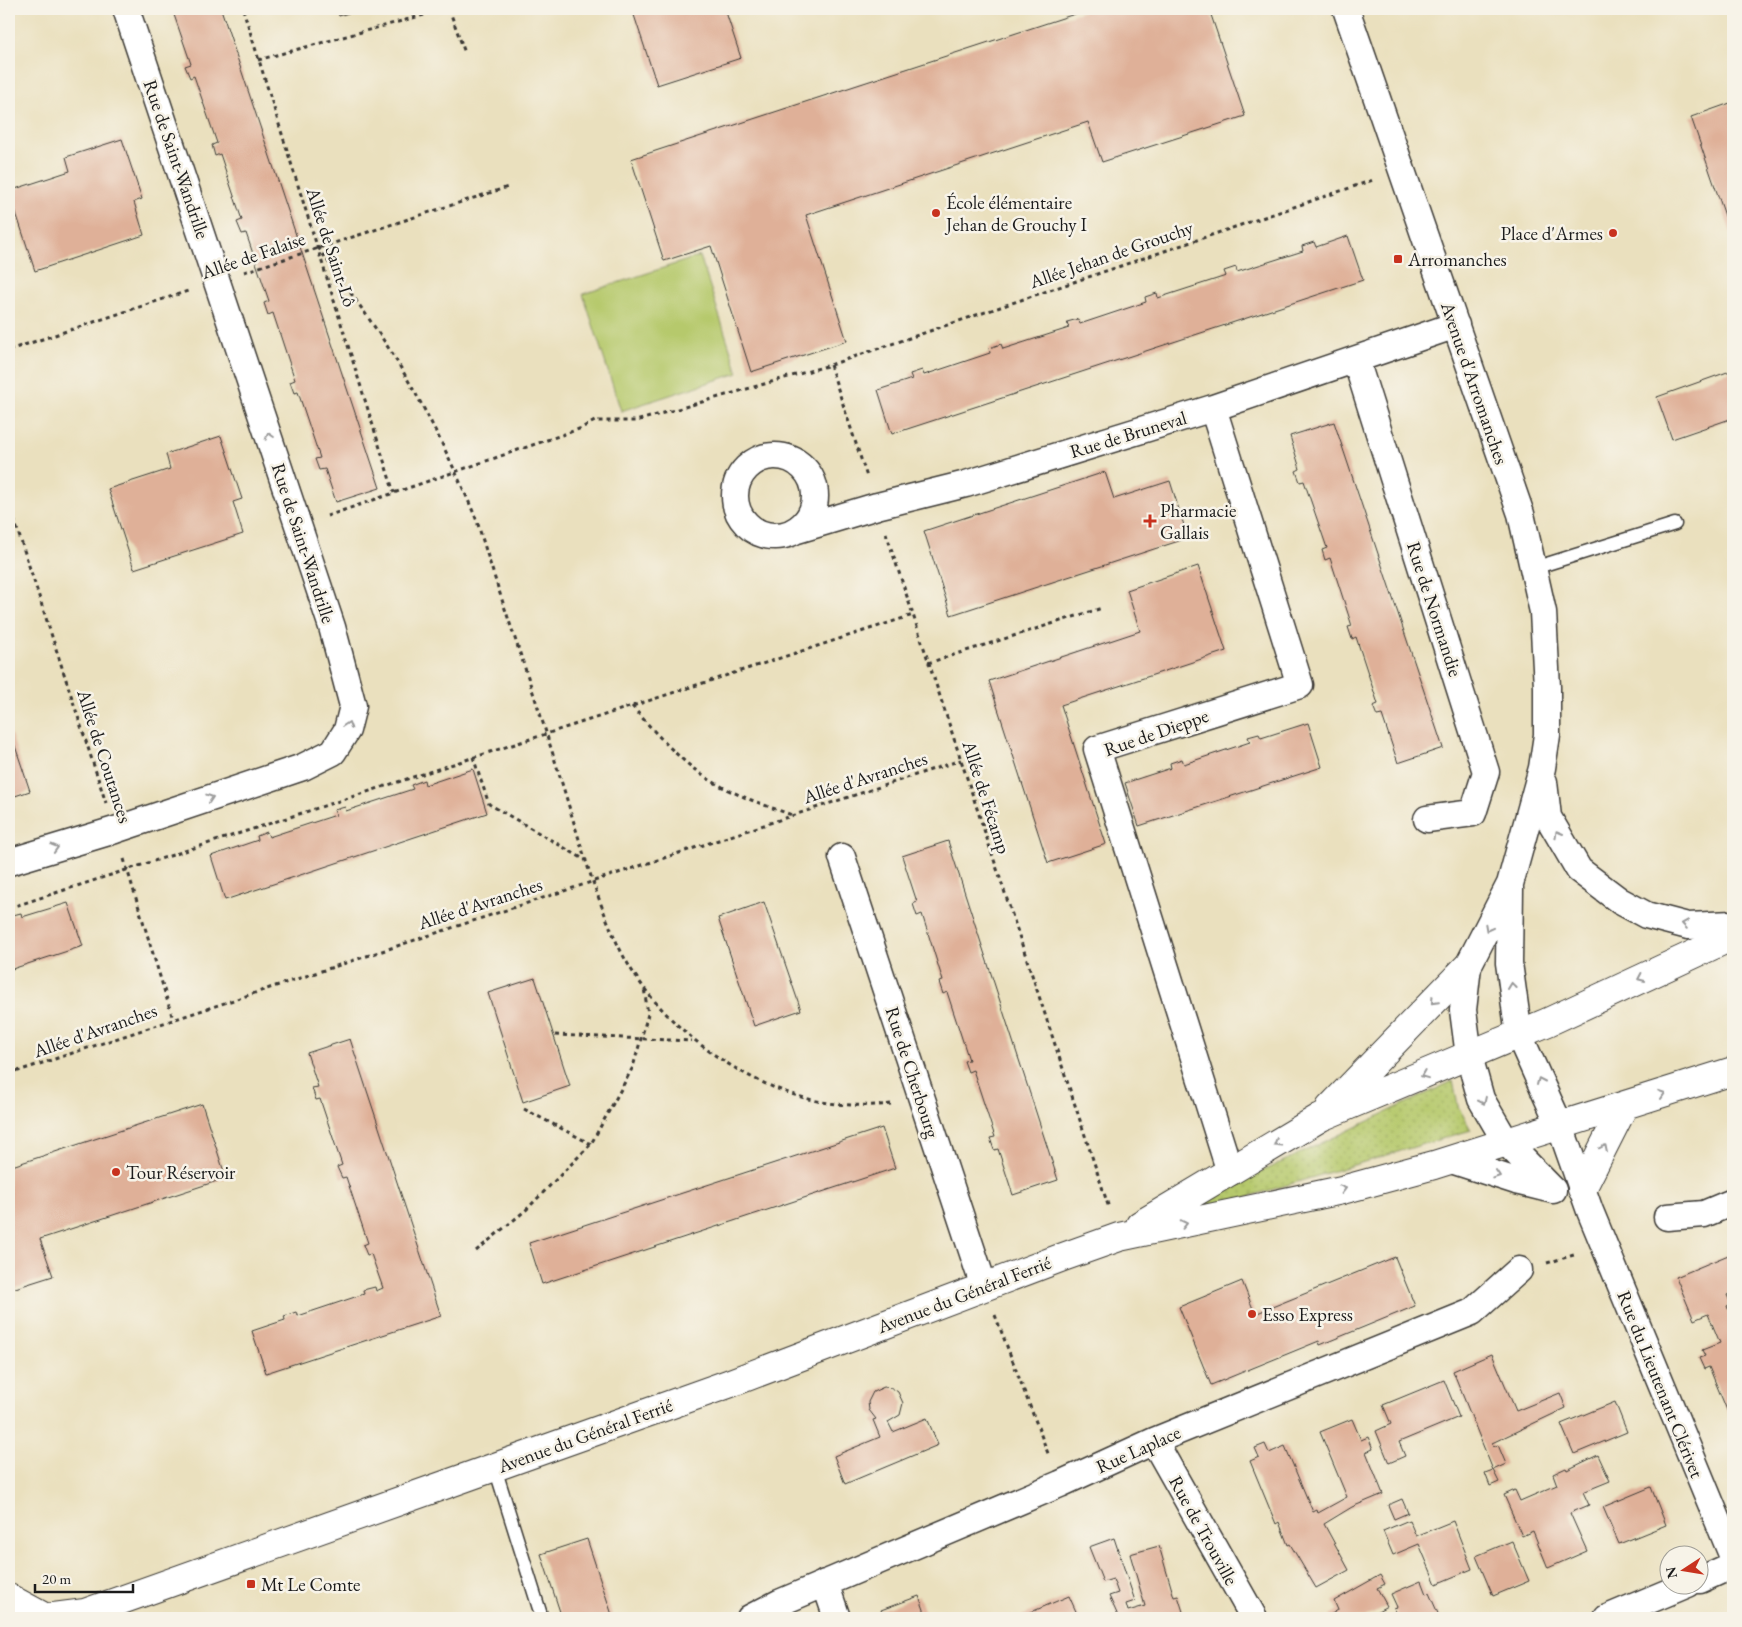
<svg xmlns="http://www.w3.org/2000/svg" width="1742" height="1627" font-family="'EB Garamond',serif">
<defs>
<pattern id="grass-dots" width="8" height="8" patternUnits="userSpaceOnUse" patternTransform="scale(1.25)"><rect width="8" height="8" fill="#b6c96c"/><path d="M2 2h.1M6 6h.1" fill="none" stroke="#9cac5d" stroke-width="1.8" stroke-linecap="round"/></pattern>
</defs>
<rect width="100%" height="100%" fill="#f7f3e8"/>
<filter id="ink" filterUnits="userSpaceOnUse"><feTurbulence type="fractalNoise" baseFrequency=".02" numOctaves="2"/><feDisplacementMap in="SourceGraphic" scale="10" xChannelSelector="R" yChannelSelector="G"/><feConvolveMatrix kernelMatrix="1 2 1 2 8 2 1 2 1" color-interpolation-filters="sRGB"/></filter>
<filter id="wash" filterUnits="userSpaceOnUse"><feTurbulence type="fractalNoise" baseFrequency=".0096" numOctaves="4" result="noise"/><feDisplacementMap in="SourceGraphic" scale="20" xChannelSelector="R" yChannelSelector="G"/><feGaussianBlur stdDeviation="1.12" result="paint"/><feColorMatrix in="noise" values="0 0 0 0 0 0 0 0 0 0 0 0 0 0 0 0 0 1.4 0 .05"/><feComposite in="paint" operator="in"/></filter>
<g filter="url(#wash)">
<rect width="100%" height="100%" fill="#eae0be"/>
<path fill="url(#grass-dots)" stroke="#697244" d="M1453 1081 1458 1106 1471 1130 1140 1229Z"/>
<path fill="#b6c96c" stroke="#697244" d="M700 256 738 373 621 411 583 294Z"/>
<g id="blocks">
<path fill="#dfb098" d="M172 9H221L380 488 336 502 325 469 319 470 315 459 320 458 298 392 294 393 290 382 295 380 273 313 268 315 264 303 269 301 246 233 242 234 237 222 242 220 220 154 215 156 212 145 217 143 194 76 190 78 185 66 191 64Z
M337 9H361L339 16Z
M632 9H725L741 58 657 85Z
M1090 9H1209L1245 116 1102 162 1088 122 806 215 847 341 751 372 711 246 664 261 631 159Z
M1733 102V239L1691 117Z
M122 139 142 199 134 202 144 235 35 271 9 191 70 171 66 157Z
M1348 236 1363 280 892 434 878 390 912 379 910 374 922 370 924 375 990 353 989 348 1001 344 1003 349 1069 328 1067 322 1078 319 1080 324 1146 302 1145 297 1157 293 1158 298 1226 276 1224 271 1236 267 1237 272 1303 251 1302 246 1314 242 1316 247Z
M1733 370V418L1672 439 1657 397Z
M1334 422 1443 748 1398 763 1382 715 1377 716 1373 706 1378 704 1356 637 1352 639 1348 627 1352 626 1330 558 1325 560 1322 550 1327 548 1304 481 1300 482 1296 471 1300 469 1290 436Z
M221 436 242 499 233 502 243 534 134 569 108 489 170 469 166 454Z
M1105 472 1114 499 1170 481 1188 538 951 615 924 531Z
M1198 566 1226 651 1061 705 1106 844 1048 863 989 681 1140 631 1127 590Z
M1308 723 1322 767 1139 826 1125 783 1171 768 1170 763 1182 759 1184 764 1250 742 1248 737 1259 734 1261 738Z
M9 728 30 791 9 798Z
M473 769 487 813 225 900 211 856 258 840 257 836 267 832 269 837 336 815 334 810 345 807 346 811 413 789 411 785 424 780 425 785Z
M948 841 1058 1180 1013 1195 998 1149 994 1150 990 1138 995 1137 973 1070 968 1072 964 1061 969 1060 947 992 943 994 939 982 943 981 922 914 917 916 913 904 917 902 902 856Z
M764 902 801 1010 754 1026 718 918Z
M68 903 83 946 9 970V923L11 922 9 916 21 913 22 917Z
M535 978 570 1086 523 1102 488 993Z
M350 1039 441 1316 266 1373 252 1331 285 1320 284 1316 296 1312 298 1316 364 1294 363 1290 375 1287 376 1291 383 1288 371 1254 367 1255 363 1245 368 1243 346 1177 342 1178 337 1167 342 1165 320 1099 316 1100 312 1088 318 1087 307 1053Z
M202 1104 226 1178 40 1239 53 1276 9 1290V1167Z
M882 1128 895 1168 542 1284 529 1243Z
M1733 1253V1292L1727 1295 1731 1304 1727 1306 1733 1322V1413L1729 1415 1709 1367 1704 1369 1699 1358 1705 1356 1702 1350 1720 1343 1708 1314 1694 1320 1676 1277Z
M1395 1257 1415 1306 1320 1345 1319 1341 1211 1385 1179 1307 1242 1281 1255 1314Z
M1492 1354 1516 1411 1560 1393 1566 1408 1492 1443 1493 1447 1498 1445 1506 1464 1493 1470 1499 1482 1490 1486 1485 1473 1493 1470 1453 1371Z
M1444 1380 1459 1417 1399 1442 1405 1456 1389 1463 1376 1431 1391 1424 1383 1405Z
M884 1387 892 1388 898 1392 903 1403 900 1415 888 1422 893 1432 927 1418 938 1445 845 1484 834 1456 880 1437 873 1420 876 1419 869 1410 868 1402 873 1392Z
M1615 1402 1627 1432 1574 1454 1561 1424Z
M1352 1419 1361 1440 1368 1437 1373 1449 1366 1452 1383 1494 1352 1507 1324 1524 1349 1570 1316 1588 1290 1544 1288 1545 1279 1522 1276 1524 1250 1461 1259 1457 1255 1448 1265 1444 1269 1453 1285 1446 1313 1512 1317 1510 1318 1513 1347 1497 1320 1432Z
M1598 1455 1610 1481 1583 1492 1589 1505 1570 1513 1587 1551 1548 1568 1533 1531 1522 1536 1504 1495 1515 1490 1520 1501 1557 1485 1553 1474 1566 1468 1567 1470Z
M1651 1487 1666 1525 1619 1544 1603 1507Z
M1402 1499 1408 1513 1394 1519 1388 1505Z
M1409 1520 1416 1536 1453 1521 1472 1569 1436 1584 1419 1544 1393 1555 1383 1531Z
M1114 1538 1135 1601 1126 1604 1128 1611 1145 1606 1130 1554 1159 1546 1174 1597 1178 1596 1185 1618H1119L1109 1596 1118 1593 1113 1579 1103 1582 1089 1547Z
M587 1539 613 1618H562L541 1554Z
M1512 1541 1529 1581 1493 1596 1476 1556Z
M1380 1575 1385 1584 1377 1588 1387 1606 1365 1618H1332L1330 1615 1338 1610 1334 1601Z
M1421 1581 1426 1594 1429 1593 1440 1618H1386L1397 1614 1394 1608 1397 1607 1391 1594Z
M919 1596 927 1618H884L881 1610Z
M1069 1596 1079 1618H1017Z"/>
</g>
</g>
<g filter="url(#ink)">
<use href="#blocks" fill-opacity="0" stroke="#3b3934" stroke-width="1"/>
<g fill="none" stroke-linecap="round" stroke-linejoin="round">
<g stroke="#3b3934" stroke-width="15">
<path id="lane" d="M1534 568 1675 524
M495 1468 542 1618"/>
</g>
<g stroke="#3b3934" stroke-width="29">
<path id="street" d="M1346 9 1521 514 1543 612 1547 687V735L1542 768 1510 884 1468 966 1463 1010 1469 1056 1481 1099 1506 1142 1553 1190
M1356 360 1486 772 1473 813 1427 819
M1213 408 1300 685 1097 749 1230 1172
M735 496a40 40 0 1 1 80 0a40 40 0 1 1-80 0Z
M797 530 877 506 966 484 1213 408 1456 325
M1544 782 1548 817 1579 870 1620 901 1646 915 1688 926 1733 924
M842 857 984 1287
M9 862 115 830 303 767 333 752 347 730 353 706 332 627 126 9
M1510 888 1509 963 1519 1035 1560 1126 1590 1211 1733 1557
M1451 1160 1516 1181 1553 1190
M1667 1217 1704 1214 1733 1202
M1154 1441 1254 1618
M1700 1580 1733 1565
M825 1583 837 1618
M750 1618 779 1603 1060 1484 1154 1441 1472 1312 1519 1270
M1607 1618 1688 1584"/>
</g>
<g stroke="#3b3934" stroke-width="30">
<path id="secondary" d="M1330 1108 1468 966
M1582 1189 1624 1106
M1140 1225 1321 1117 1548 1022 1733 936
M9 1598 46 1618
M46 1618 85 1613 728 1384 1063 1257 1119 1237 1342 1190 1434 1165 1733 1071"/>
</g>
<path stroke="#3b3934" stroke-width="3" stroke-dasharray="4 4" stroke-linecap="butt" d="M243 9 394 493
M449 9 465 53
M258 60 446 9
M318 247C340 279 363 309 384 341 421 398 451 459 477 521 499 595 526 668 549 742 571 809 588 879 617 943 652 1020 739 1086 822 1102 845 1106 868 1106 892 1104
M244 272 508 187
M9 350 188 291
M830 365 867 477
M9 504 106 803
M327 516 579 429 595 421H636L830 365 1373 180
M886 533 1109 1208
M928 663 1102 608
M632 706C651 728 671 751 694 769 722 791 759 803 792 815
M473 757 489 804 587 861
M124 859 173 1019
M9 908 913 615
M555 1035 692 1041
M9 1074 961 760
M524 1109 591 1144
M476 1251 526 1210 591 1144 633 1067 648 1014 644 988
M1547 1263 1577 1254
M995 1315 1049 1456"/>
<use href="#lane" stroke="#fff" stroke-width="12"/>
<use href="#street" stroke="#fff" stroke-width="26"/>
<use href="#secondary" stroke="#fff" stroke-width="28"/>
</g>
<defs><path id="oneway-chevron" d="M-2-3.5L2.5 0L-2 3.5" fill="none" stroke-width="1.6" stroke-linecap="round" stroke-linejoin="round" transform="scale(1.25)"/></defs>
<g stroke="#999">
<use href="#oneway-chevron" transform="translate(269 436) rotate(-108)"/>
<use href="#oneway-chevron" transform="translate(348 725) rotate(-72)"/>
<use href="#oneway-chevron" transform="translate(210 798) rotate(-18)"/>
<use href="#oneway-chevron" transform="translate(1558 834) rotate(-120)"/>
<use href="#oneway-chevron" transform="translate(55 848) rotate(-17)"/>
<use href="#oneway-chevron" transform="translate(1685 924) rotate(-171)"/>
<use href="#oneway-chevron" transform="translate(1488 928) rotate(118)"/>
<use href="#oneway-chevron" transform="translate(1641 978) rotate(155)"/>
<use href="#oneway-chevron" transform="translate(1512 986) rotate(-97)"/>
<use href="#oneway-chevron" transform="translate(1434 1001) rotate(133)"/>
<use href="#oneway-chevron" transform="translate(1424 1075) rotate(158)"/>
<use href="#oneway-chevron" transform="translate(1540 1081) rotate(-114)"/>
<use href="#oneway-chevron" transform="translate(1662 1094) rotate(-18)"/>
<use href="#oneway-chevron" transform="translate(1483 1101) rotate(65)"/>
<use href="#oneway-chevron" transform="translate(1277 1143) rotate(149)"/>
<use href="#oneway-chevron" transform="translate(1604 1148) rotate(-64)"/>
<use href="#oneway-chevron" transform="translate(1497 1175) rotate(18)"/>
<use href="#oneway-chevron" transform="translate(1343 1189) rotate(-14)"/>
<use href="#oneway-chevron" transform="translate(1184 1224) rotate(-12)"/>
</g>
</g>
<g fill="#c8321e" stroke="#f7f3e8" stroke-width="2">
<circle cx="936" cy="213" r="5"/>
<circle cx="1613" cy="233" r="5"/>
<rect x="1393" y="254" width="10" height="10" rx="2.5"/>
<path d="M1147.5 513.5h5v5h5v5h-5v5h-5v-5h-5v-5h5z"/>
<circle cx="116" cy="1172" r="5"/>
<circle cx="1252" cy="1314" r="5"/>
<rect x="246" y="1579" width="10" height="10" rx="2.5"/>
</g>
<g text-anchor="middle" stroke-width="5" stroke-linejoin="round" paint-order="stroke">
<g font-size="19" fill="#1c1c1c" stroke="#f7f3e8">
<text transform="translate(177 159) rotate(71)" y="7">Rue de Saint-Wandrille</text>
<text transform="translate(332 247) rotate(72)" y="7">Allée de Saint-Lô</text>
<text transform="translate(1111 254) rotate(-19)" y="7">Allée Jehan de Grouchy</text>
<text transform="translate(253 255) rotate(-19)" y="7">Allée de Falaise</text>
<text transform="translate(1475 383) rotate(71)" y="7">Avenue d'Arromanches</text>
<text transform="translate(1128 434) rotate(-17)" y="7">Rue de Bruneval</text>
<text transform="translate(304 543) rotate(72)" y="7">Rue de Saint-Wandrille</text>
<text transform="translate(1435 609) rotate(72)" y="7">Rue de Normandie</text>
<text transform="translate(1156 732) rotate(-19)" y="7">Rue de Dieppe</text>
<text transform="translate(105 756) rotate(72)" y="7">Allée de Coutances</text>
<text transform="translate(865 777) rotate(-18)" y="7">Allée d'Avranches</text>
<text transform="translate(987 797) rotate(72)" y="7">Allée de Fécamp</text>
<text transform="translate(480 903) rotate(-18)" y="7">Allée d'Avranches</text>
<text transform="translate(95 1030) rotate(-19)" y="7">Allée d'Avranches</text>
<text transform="translate(913 1072) rotate(72)" y="7">Rue de Cherbourg</text>
<text transform="translate(964 1294) rotate(-21)" y="7">Avenue du Général Ferrié</text>
<text transform="translate(1661 1384) rotate(68)" y="7">Rue du Lieutenant Clérivet</text>
<text transform="translate(585 1435) rotate(-20)" y="7">Avenue du Général Ferrié</text>
<text transform="translate(1138 1449) rotate(-24)" y="7">Rue Laplace</text>
<text transform="translate(1204 1530) rotate(61)" y="7">Rue de Trouville</text>
</g>
<g font-size="19" fill="#1c1c1c" stroke="#f7f3e8" text-anchor="start">
<text x="946" y="209">École élémentaire<tspan x="946" dy="22">Jehan de Grouchy I</tspan></text>
<text x="1603" y="240" text-anchor="end">Place d'Armes</text>
<text x="1408" y="266">Arromanches</text>
<text x="1160" y="517">Pharmacie<tspan x="1160" dy="22">Gallais</tspan></text>
<text x="126" y="1179">Tour Réservoir</text>
<text x="1262" y="1321">Esso Express</text>
<text x="261" y="1591">Mt Le Comte</text>
</g>
</g>
<rect width="1742" height="1627" fill="none" stroke="#f7f3e8" stroke-width="30"/>
<g transform="translate(1684 1570) rotate(258)"><circle r="24" fill="#f7f3e8" stroke="#9f9d96"/>
<path d="M0-4L9 19L0 12L-9 19Z" fill="#c8321e"/>
<text y="-8" font-size="14" font-weight="bold" text-anchor="middle" fill="#1c1c1c">N</text>
</g>
<path d="M35 1584v8h98v-8" fill="none" stroke="#1c1c1c" stroke-width="2.5"/>
<text x="42" y="1584" font-size="15" fill="#1c1c1c" stroke="#f7f3e8" stroke-width="4" paint-order="stroke">20 m</text>
</svg>
